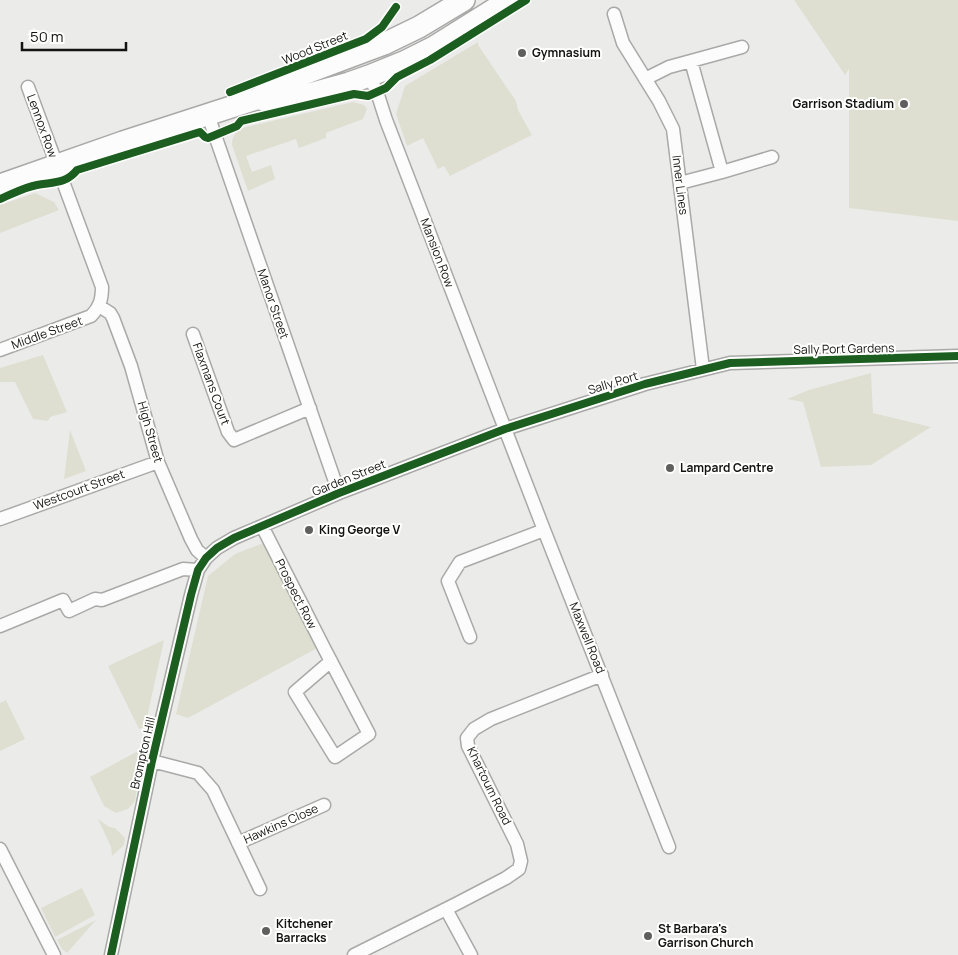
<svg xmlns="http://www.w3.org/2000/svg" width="958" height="955" font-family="Manrope,sans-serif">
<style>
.green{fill:#dedfd1}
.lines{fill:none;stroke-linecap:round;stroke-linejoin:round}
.street-casing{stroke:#a9a9a8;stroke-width:15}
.primary-casing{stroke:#a9a9a8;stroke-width:24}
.street{stroke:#fcfcfc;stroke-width:12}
.primary{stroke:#fcfcfc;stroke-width:21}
.cycleway-casing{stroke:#fffffe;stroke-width:11}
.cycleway{stroke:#1b5e20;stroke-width:8}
.poi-dot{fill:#5f5f5e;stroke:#fffffe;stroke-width:2}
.labels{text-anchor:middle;stroke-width:4;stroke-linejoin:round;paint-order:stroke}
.street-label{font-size:12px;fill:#131312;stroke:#fffffe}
.poi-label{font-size:12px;font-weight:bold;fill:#131312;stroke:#fffffe;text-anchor:start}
</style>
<rect width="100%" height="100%" fill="#ebecea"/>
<path class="green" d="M794 0H958V221L849 208V69L845 75Z
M478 42V45L516 101 518 110 532 135 450 176 444 166 438 169 423 138 407 146 396 114 405 86Z
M353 102 364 105 367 109 363 119 326 133V138L299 148 296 139 246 156 252 172 271 165 275 179 248 191 232 145C232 136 235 133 242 128Z
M35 193 54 202 59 210 0 233V205Z
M43 355 67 412 50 417 48 421 33 419 15 382H0V368Z
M871 373 873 413 931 427 871 465 821 467 803 402 787 399 809 390Z
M70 430 86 471 64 479Z
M266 542 321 646 188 718 176 714 208 576 235 554Z
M164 640 145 727 139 729 108 666Z
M6 700 25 739 0 751V703Z
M138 751 142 759 135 801 128 809 116 813 104 806 90 777Z
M98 819 109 827 115 828 125 838 124 845 112 856 111 847Z
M82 888 95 915 55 937 41 908Z
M96 920 67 953 62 949 57 940Z"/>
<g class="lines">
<defs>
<path id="street" d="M614 14 623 43 659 101 673 129 703 369
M691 61 742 47
M369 76 377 92 386 120 544 530 669 847
M645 79 669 67 691 61 722 172 680 183
M208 115 339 493
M722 172 772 157
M99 306 110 313 113 318 131 366 158 462 191 539 197 550 206 558
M193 334 228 432 234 440 310 408
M0 350 91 316C100 307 102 299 102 287L28 87
M0 519 158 462
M262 526 324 648 369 734 335 757 295 692 331 661
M0 626 63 600 69 611 95 599 102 600 183 569 198 570
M470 637 448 581 460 562 544 530
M152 761 198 773 213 790 260 889
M238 843 324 805
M0 849 54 955
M446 909 471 955
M111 955 152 761 191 595 198 570 206 558 217 548 234 538 339 493 505 429 645 384 730 363 958 356
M354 955 456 904 506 878 519 869 521 861 517 844 468 746 467 738 474 729 491 719 602 675"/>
<path id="primary" d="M259 98 273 104 349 83 369 76 406 61 434 47 509 0
M0 185 123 142 259 98 277 84 384 44 419 27 464 0"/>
</defs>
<use href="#street" class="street-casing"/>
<use href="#primary" class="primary-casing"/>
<use href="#street" class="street"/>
<use href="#primary" class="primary"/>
<defs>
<path id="cycleway" d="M230 92 366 39 382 27 396 7
M0 199C12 194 25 187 37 185 53 182 66 184 77 170L200 132 205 137 208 138 237 126 241 121 354 94 368 96 386 88 397 77 430 60 526 0
M111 955 152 761 191 595 198 570 206 558 217 548 234 538 339 493 505 429 645 384 730 363 958 356"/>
</defs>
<use href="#cycleway" class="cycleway-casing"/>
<use href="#cycleway" class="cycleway"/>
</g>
<g class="poi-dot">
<circle cx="522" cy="53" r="5"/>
<circle cx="904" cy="104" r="5"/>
<circle cx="670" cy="468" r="5"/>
<circle cx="309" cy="530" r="5"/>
<circle cx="266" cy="931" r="5"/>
<circle cx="648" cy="936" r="5"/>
</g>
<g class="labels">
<g class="street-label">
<text transform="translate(315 48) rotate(-22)" y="4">Wood Street</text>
<text transform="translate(42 126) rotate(70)" y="4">Lennox Row</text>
<text transform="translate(680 185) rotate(83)" y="4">Inner Lines</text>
<text transform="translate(437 253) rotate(69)" y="4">Mansion Row</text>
<text transform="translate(273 304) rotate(71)" y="4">Manor Street</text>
<text transform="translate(47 333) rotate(-20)" y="4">Middle Street</text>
<text transform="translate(844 349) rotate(-1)" y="4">Sally Port Gardens</text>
<text transform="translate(613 383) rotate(-17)" y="4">Sally Port</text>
<text transform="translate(211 384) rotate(70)" y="4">Flaxmans Court</text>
<text transform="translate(150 432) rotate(74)" y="4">High Street</text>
<text transform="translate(349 478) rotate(-22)" y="4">Garden Street</text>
<text transform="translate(79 490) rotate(-20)" y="4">Westcourt Street</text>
<text transform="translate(296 594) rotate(63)" y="4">Prospect Row</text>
<text transform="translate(587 638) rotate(68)" y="4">Maxwell Road</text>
<text transform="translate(143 753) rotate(-77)" y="4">Brompton Hill</text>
<text transform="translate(489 786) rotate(64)" y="4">Khartoum Road</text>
<text transform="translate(281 824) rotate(-24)" y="4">Hawkins Close</text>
</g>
<g class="poi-label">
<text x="532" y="57">Gymnasium</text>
<text x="894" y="108" text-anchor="end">Garrison Stadium</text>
<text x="680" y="472">Lampard Centre</text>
<text x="319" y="534">King George V</text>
<text x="276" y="928">Kitchener<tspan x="276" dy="14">Barracks</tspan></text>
<text x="658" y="933">St Barbara's<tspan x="658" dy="14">Garrison Church</tspan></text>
</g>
</g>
<path d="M22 42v8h104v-8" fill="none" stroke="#131312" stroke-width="2.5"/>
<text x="30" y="42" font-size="15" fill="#131312" stroke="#fffffe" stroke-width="4" paint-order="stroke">50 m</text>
</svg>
